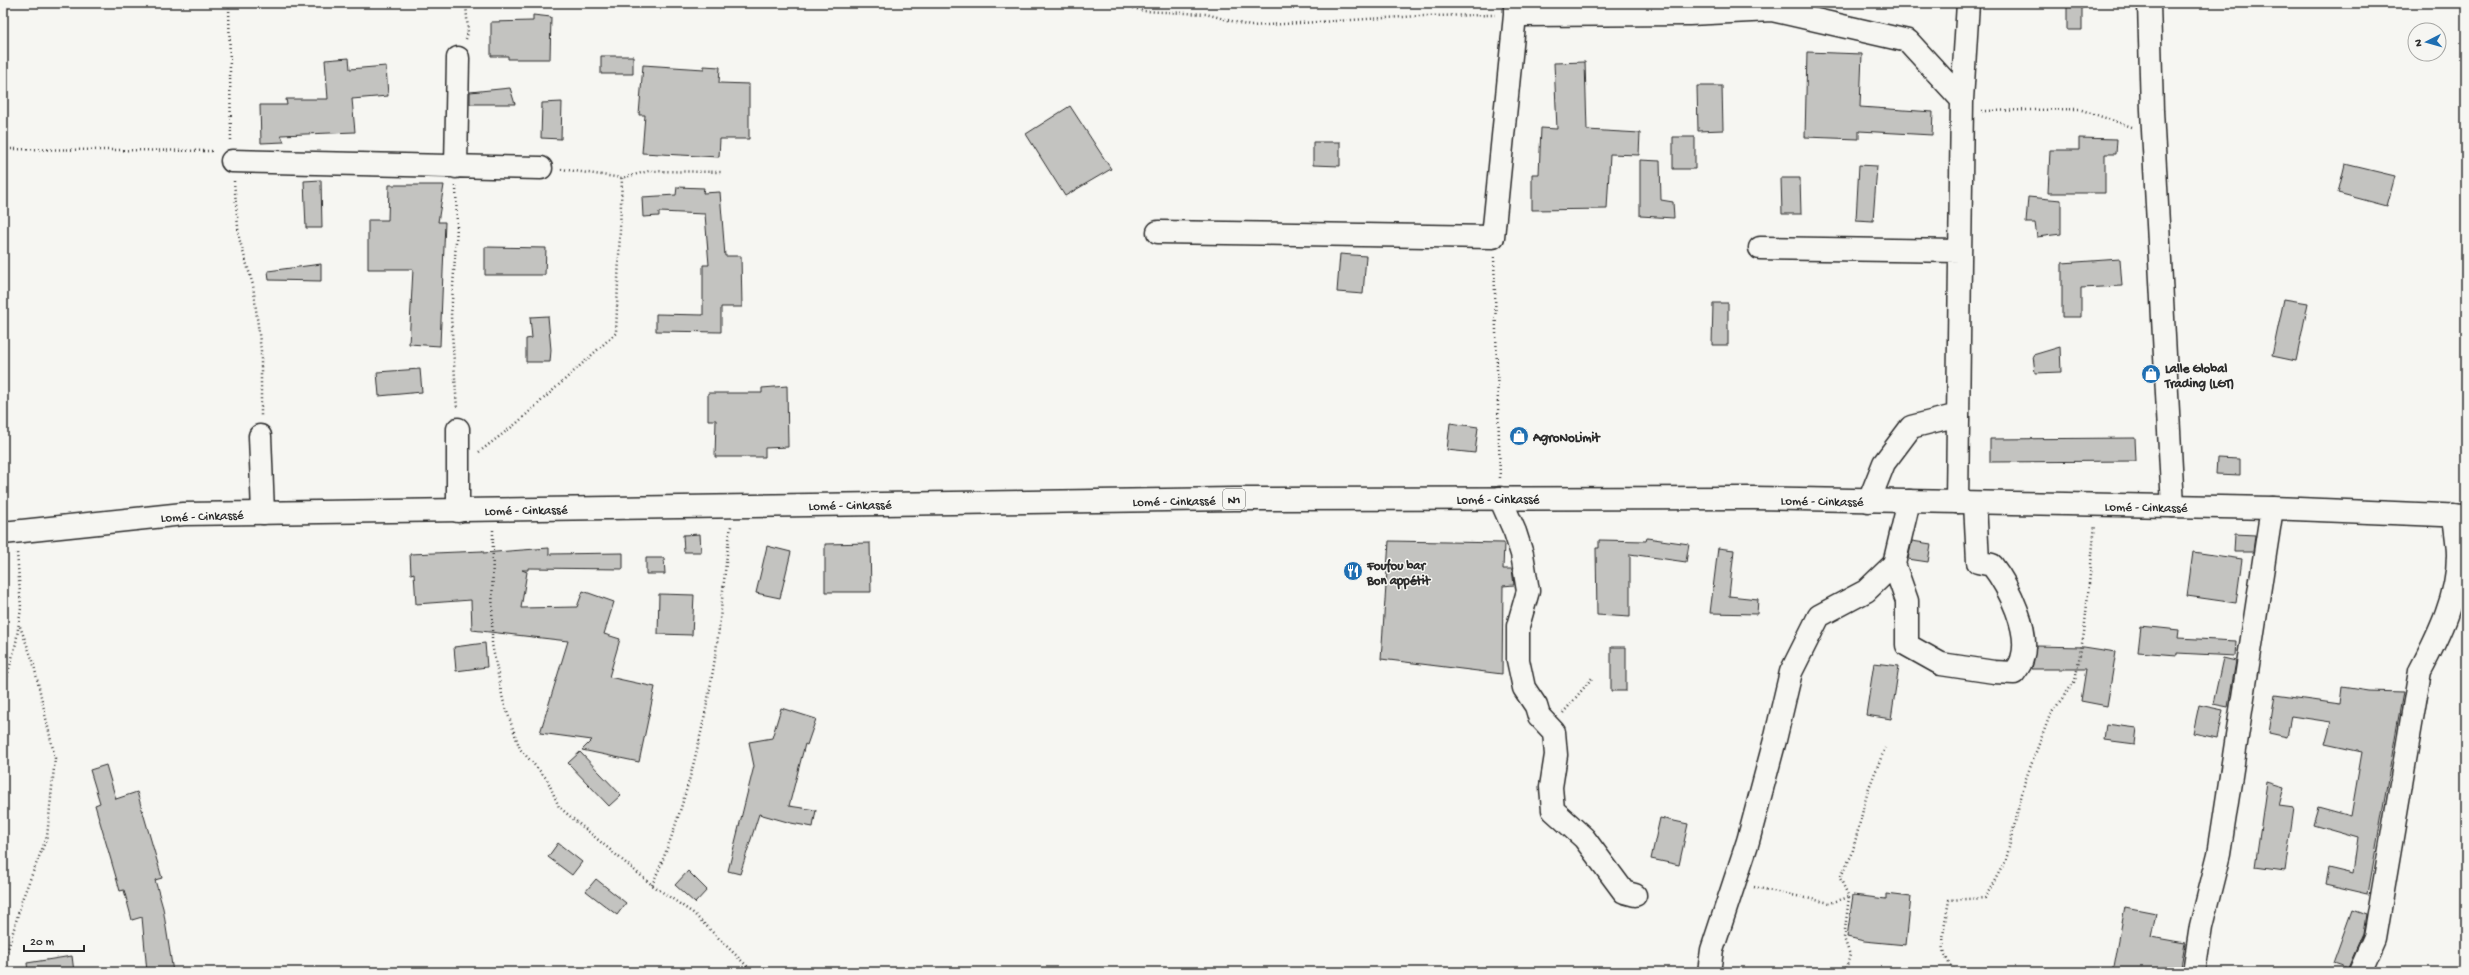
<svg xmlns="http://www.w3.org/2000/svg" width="2469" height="975" font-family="'Gochi Hand',sans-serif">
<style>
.building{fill:#c3c3c0;stroke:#2b2b2b}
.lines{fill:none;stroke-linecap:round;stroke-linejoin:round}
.minor-casing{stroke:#2b2b2b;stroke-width:25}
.highway-casing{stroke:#2b2b2b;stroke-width:25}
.path{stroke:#2b2b2b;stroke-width:2.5;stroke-dasharray:1 3;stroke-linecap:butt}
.minor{stroke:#f6f6f2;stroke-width:22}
.highway{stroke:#f6f6f2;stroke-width:22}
.labels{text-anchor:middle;stroke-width:3;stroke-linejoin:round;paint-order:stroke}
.shield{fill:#f6f6f2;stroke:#686867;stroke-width:1}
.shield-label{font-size:12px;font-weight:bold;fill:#2b2b2b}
.poi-label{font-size:13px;font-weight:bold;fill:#2b2b2b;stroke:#f6f6f2;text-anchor:start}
.street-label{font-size:13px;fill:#2b2b2b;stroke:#f6f6f2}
</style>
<rect width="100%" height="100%" fill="#f6f6f2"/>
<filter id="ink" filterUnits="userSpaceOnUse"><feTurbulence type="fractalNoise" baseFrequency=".025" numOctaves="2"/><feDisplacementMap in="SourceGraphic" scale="8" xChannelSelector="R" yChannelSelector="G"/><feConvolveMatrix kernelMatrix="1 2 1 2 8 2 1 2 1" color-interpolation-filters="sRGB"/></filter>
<g filter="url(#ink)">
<path class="building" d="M2067 3H2082V30H2067Z
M533 15 551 17 550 59H508V56H491V22L533 21Z
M1807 52 1862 54 1860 107 1933 112 1932 135 1859 131V139L1805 137Z
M601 56H633V74H601Z
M349 58 350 69 386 66 388 96 352 99 355 132 281 135 284 142 261 143 260 105H287L286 99H328L325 60Z
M1585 62 1587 130 1640 133 1639 155 1610 154 1607 209 1532 210V174H1539L1541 128 1557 129 1554 63Z
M643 65 704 69V66L720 67 719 83 749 84V139H720L719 157 642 153 645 115H639Z
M1697 86H1722L1723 130 1698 131Z
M510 88 515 104H470V92Z
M562 102 561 139 541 138 542 103Z
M1070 106 1111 169 1065 196 1026 134Z
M1673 137H1695V169H1673Z
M2079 138 2117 139 2116 154H2105V193H2048L2050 150H2079Z
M1313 142H1340V166L1313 165Z
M1640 160 1660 161 1661 200 1673 202 1674 218 1640 216Z
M2345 164 2395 176 2387 206 2338 193Z
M1859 165 1877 166 1873 221 1856 220Z
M1781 178H1800L1801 214H1782Z
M321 180 322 228H306L304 181Z
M389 185H444L438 222H445L440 346 409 344 413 269H368V220H388Z
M677 187 704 188 703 193 720 192 725 256H741L742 307H721V332L656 331V314L703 315V265H709L705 214 659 212V216L643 217 642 197 676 195Z
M2028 197 2061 200V234L2037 237 2035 223H2026Z
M485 247 546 248 545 275H485Z
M1340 254 1366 256 1363 294 1337 292Z
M2120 259 2122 286 2081 288V317H2062V263Z
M321 264V281L269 280 268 271Z
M2284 299 2308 303 2296 361 2272 356Z
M1713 303H1728V345H1712Z
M548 316 551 350 550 362H526V339L532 338 530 317Z
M2060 347 2061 372 2035 373 2033 355Z
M420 369 422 392 379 396 377 372Z
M787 386 788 447 765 448V457H715L716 420H708V393H762V388Z
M1450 423 1478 427 1475 453 1447 450Z
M2135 438 2136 461 1990 462V439Z
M2217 458 2240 459V475L2216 474Z
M700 534 701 552H684L683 535Z
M2235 534 2255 535 2253 552H2234Z
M1647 538 1689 544 1686 562 1630 554V617L1597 615 1596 548H1599V540L1646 541Z
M1389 541 1504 543 1503 569H1512L1514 585 1503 586 1502 674 1381 659Z
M1912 541 1931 544 1928 562 1908 559Z
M870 543 871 592H825V544Z
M767 546 791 552 780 598 756 593Z
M549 548V554L623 553V569L528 568V570H522L527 572 521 608 577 607 583 591 614 602 604 634 620 639 609 677 655 687 639 762 582 750 592 740 540 733 568 641 472 630 471 600 416 604 414 573 411 574 410 554 483 551V553Z
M1718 548 1734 550 1729 596 1758 599 1757 614 1710 613Z
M2193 552 2242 559 2236 603 2187 596Z
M646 558H664L665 574H646Z
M659 594 694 595 692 635 658 634Z
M2141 626 2179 630 2178 638 2236 641 2235 656 2177 653V655L2138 652Z
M485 643 487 667 456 671 454 647Z
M2036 646 2084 647 2116 652 2107 706 2081 701 2086 669H2032Z
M1611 647H1626V691H1611Z
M2223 658 2236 661 2228 707 2213 704Z
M1874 663 1899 666 1891 719 1866 715Z
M2342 687 2368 691 2403 692 2368 894 2325 884 2328 868 2353 874 2358 837 2313 824 2318 807 2351 816 2362 752 2325 744 2331 722 2291 716 2287 737 2269 733 2275 695 2340 704Z
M2199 705 2223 710 2217 738 2193 733Z
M781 708 816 719 807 745 805 744 789 806 816 810 813 827 791 823 759 814 740 874 728 871 754 766 749 742 772 738Z
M2106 724 2137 728 2135 744 2104 740Z
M580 752 621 795 609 806 568 763Z
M106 765 116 799 137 792 162 878 155 880 163 908 173 972H147L142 917 132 920 124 890 120 891 95 805 100 803 90 770Z
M2267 782 2284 787 2279 806 2294 808 2285 871 2255 867Z
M1660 818 1688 824 1679 865 1651 859Z
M558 843 582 862 572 875 548 857Z
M688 871 707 890 695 903 675 885Z
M596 879 626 903 617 915 586 891Z
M1886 894 1911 897 1906 945 1864 941 1847 937 1853 895 1886 899Z
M2125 907 2156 913 2151 937 2185 943 2180 972H2113Z
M2352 910 2366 915 2363 934 2348 968 2333 963Z
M72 956 74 972H28L27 963Z"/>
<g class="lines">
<defs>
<path id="minor" d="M1515 3V15L1689 14 1772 10 1908 41 1962 100
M2149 3 2152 111 2173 506
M232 161 541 168
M456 167 458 58
M1158 232 1493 237 1515 15
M1760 248 1960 251
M260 436 263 513
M1500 498 1515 532 1522 554 1528 591 1518 626V660L1524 688 1536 706 1539 716 1554 732 1556 755 1551 787 1553 810 1584 838 1624 892 1635 895
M1869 501 1884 463 1911 427 1958 415
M1957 502 1962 100 1968 3
M458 511V429
M1894 564 1907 601V645L1941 664 1994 672 2014 673C2017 669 2021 664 2022 659 2031 632 2009 587 1992 565L1978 562 1975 503
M1709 972 1712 950 1748 841 1775 740 1791 672 1819 616 1866 591 1894 564 1909 501
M2194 972 2201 926 2219 854 2272 508
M2360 972 2375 938 2420 671C2439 635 2458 596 2458 555 2458 542 2455 528 2454 515"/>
<path id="highway" d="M3 533 183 514 1234 499 1753 498 2272 508 2466 516"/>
</defs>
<use href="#minor" class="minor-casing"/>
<use href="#highway" class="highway-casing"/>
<path class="path" d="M229 3 231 141
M1118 3 1143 11 1206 14 1250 26 1419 16 1495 15
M466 39 468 33 466 3
M1982 111 2079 109 2132 127
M3 149 215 151
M561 169 622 178 649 171 722 172
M234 181 239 238 253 285 261 350V416
M456 186 457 227 451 316 457 409
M1494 257 1500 478
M479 452 517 423 616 333 622 178
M493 530 492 644 503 700 520 749 547 779 559 807 652 885 693 913 753 972
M3 692 16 643 21 608 17 552
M1563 713 1592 678
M652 885C680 824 701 743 712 676 721 627 723 576 731 526
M1754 887 1830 903 1849 897
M3 967 23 897 47 837 55 758 33 661 19 624
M1845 972 1850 955 1844 938 1849 897 1840 878 1852 854 1868 790 1885 748
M1957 972C1935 954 1945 925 1949 900L1985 898 2006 860 2025 781 2050 715 2075 681 2084 633 2095 525"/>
<use href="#minor" class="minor"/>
<use href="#highway" class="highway"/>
</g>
</g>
<defs>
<symbol id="shop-disc" viewBox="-11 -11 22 22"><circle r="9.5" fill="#1f6fb2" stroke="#f6f6f2"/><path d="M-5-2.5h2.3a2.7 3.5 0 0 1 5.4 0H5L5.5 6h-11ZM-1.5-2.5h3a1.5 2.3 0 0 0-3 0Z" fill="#fff"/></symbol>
<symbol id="restaurant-disc" viewBox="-11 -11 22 22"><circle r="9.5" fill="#1f6fb2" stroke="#f6f6f2"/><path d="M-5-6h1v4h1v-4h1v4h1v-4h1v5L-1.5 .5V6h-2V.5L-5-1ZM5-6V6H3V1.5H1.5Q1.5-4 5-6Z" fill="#fff"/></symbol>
</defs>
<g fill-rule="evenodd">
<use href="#shop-disc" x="2140" y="363" width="22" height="22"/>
<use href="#shop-disc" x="1508" y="425" width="22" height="22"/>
<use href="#restaurant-disc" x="1342" y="560" width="22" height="22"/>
</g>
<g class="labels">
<rect class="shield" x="1223" y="489" width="22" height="20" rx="3"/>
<g class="shield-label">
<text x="1234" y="503">N1</text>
</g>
<g class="poi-label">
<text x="2165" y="372">Lalle Global<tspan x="2165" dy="15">Trading (LGT)</tspan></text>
<text x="1533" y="441">AgroNoLimit</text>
<text x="1367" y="569">Foufou bar<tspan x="1367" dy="15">Bon appétit</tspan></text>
</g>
<g class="street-label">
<text x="1498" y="503">Lomé - Cinkassé</text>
<text transform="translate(1174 500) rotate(-1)" y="5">Lomé - Cinkassé</text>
<text transform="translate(1822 500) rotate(1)" y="5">Lomé - Cinkassé</text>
<text transform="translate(850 504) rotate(-1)" y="5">Lomé - Cinkassé</text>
<text transform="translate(2146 506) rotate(1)" y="5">Lomé - Cinkassé</text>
<text transform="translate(526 509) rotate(-1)" y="5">Lomé - Cinkassé</text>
<text transform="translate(202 515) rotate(-2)" y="5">Lomé - Cinkassé</text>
</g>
</g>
<rect width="2469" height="975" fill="none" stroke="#f6f6f2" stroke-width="16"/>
<rect x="8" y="8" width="2453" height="959" fill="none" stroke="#2b2b2b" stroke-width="1.5" filter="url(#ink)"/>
<g transform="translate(2427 42) rotate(264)"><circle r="19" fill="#f6f6f2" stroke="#a5a5a2"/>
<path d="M0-3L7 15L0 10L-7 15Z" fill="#1f6fb2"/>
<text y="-6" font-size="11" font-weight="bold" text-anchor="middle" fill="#2b2b2b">N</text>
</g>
<path d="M24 945v6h60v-6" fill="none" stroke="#2b2b2b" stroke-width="2"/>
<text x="30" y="945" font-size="12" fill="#2b2b2b" stroke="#f6f6f2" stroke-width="3" paint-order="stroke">20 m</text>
</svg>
